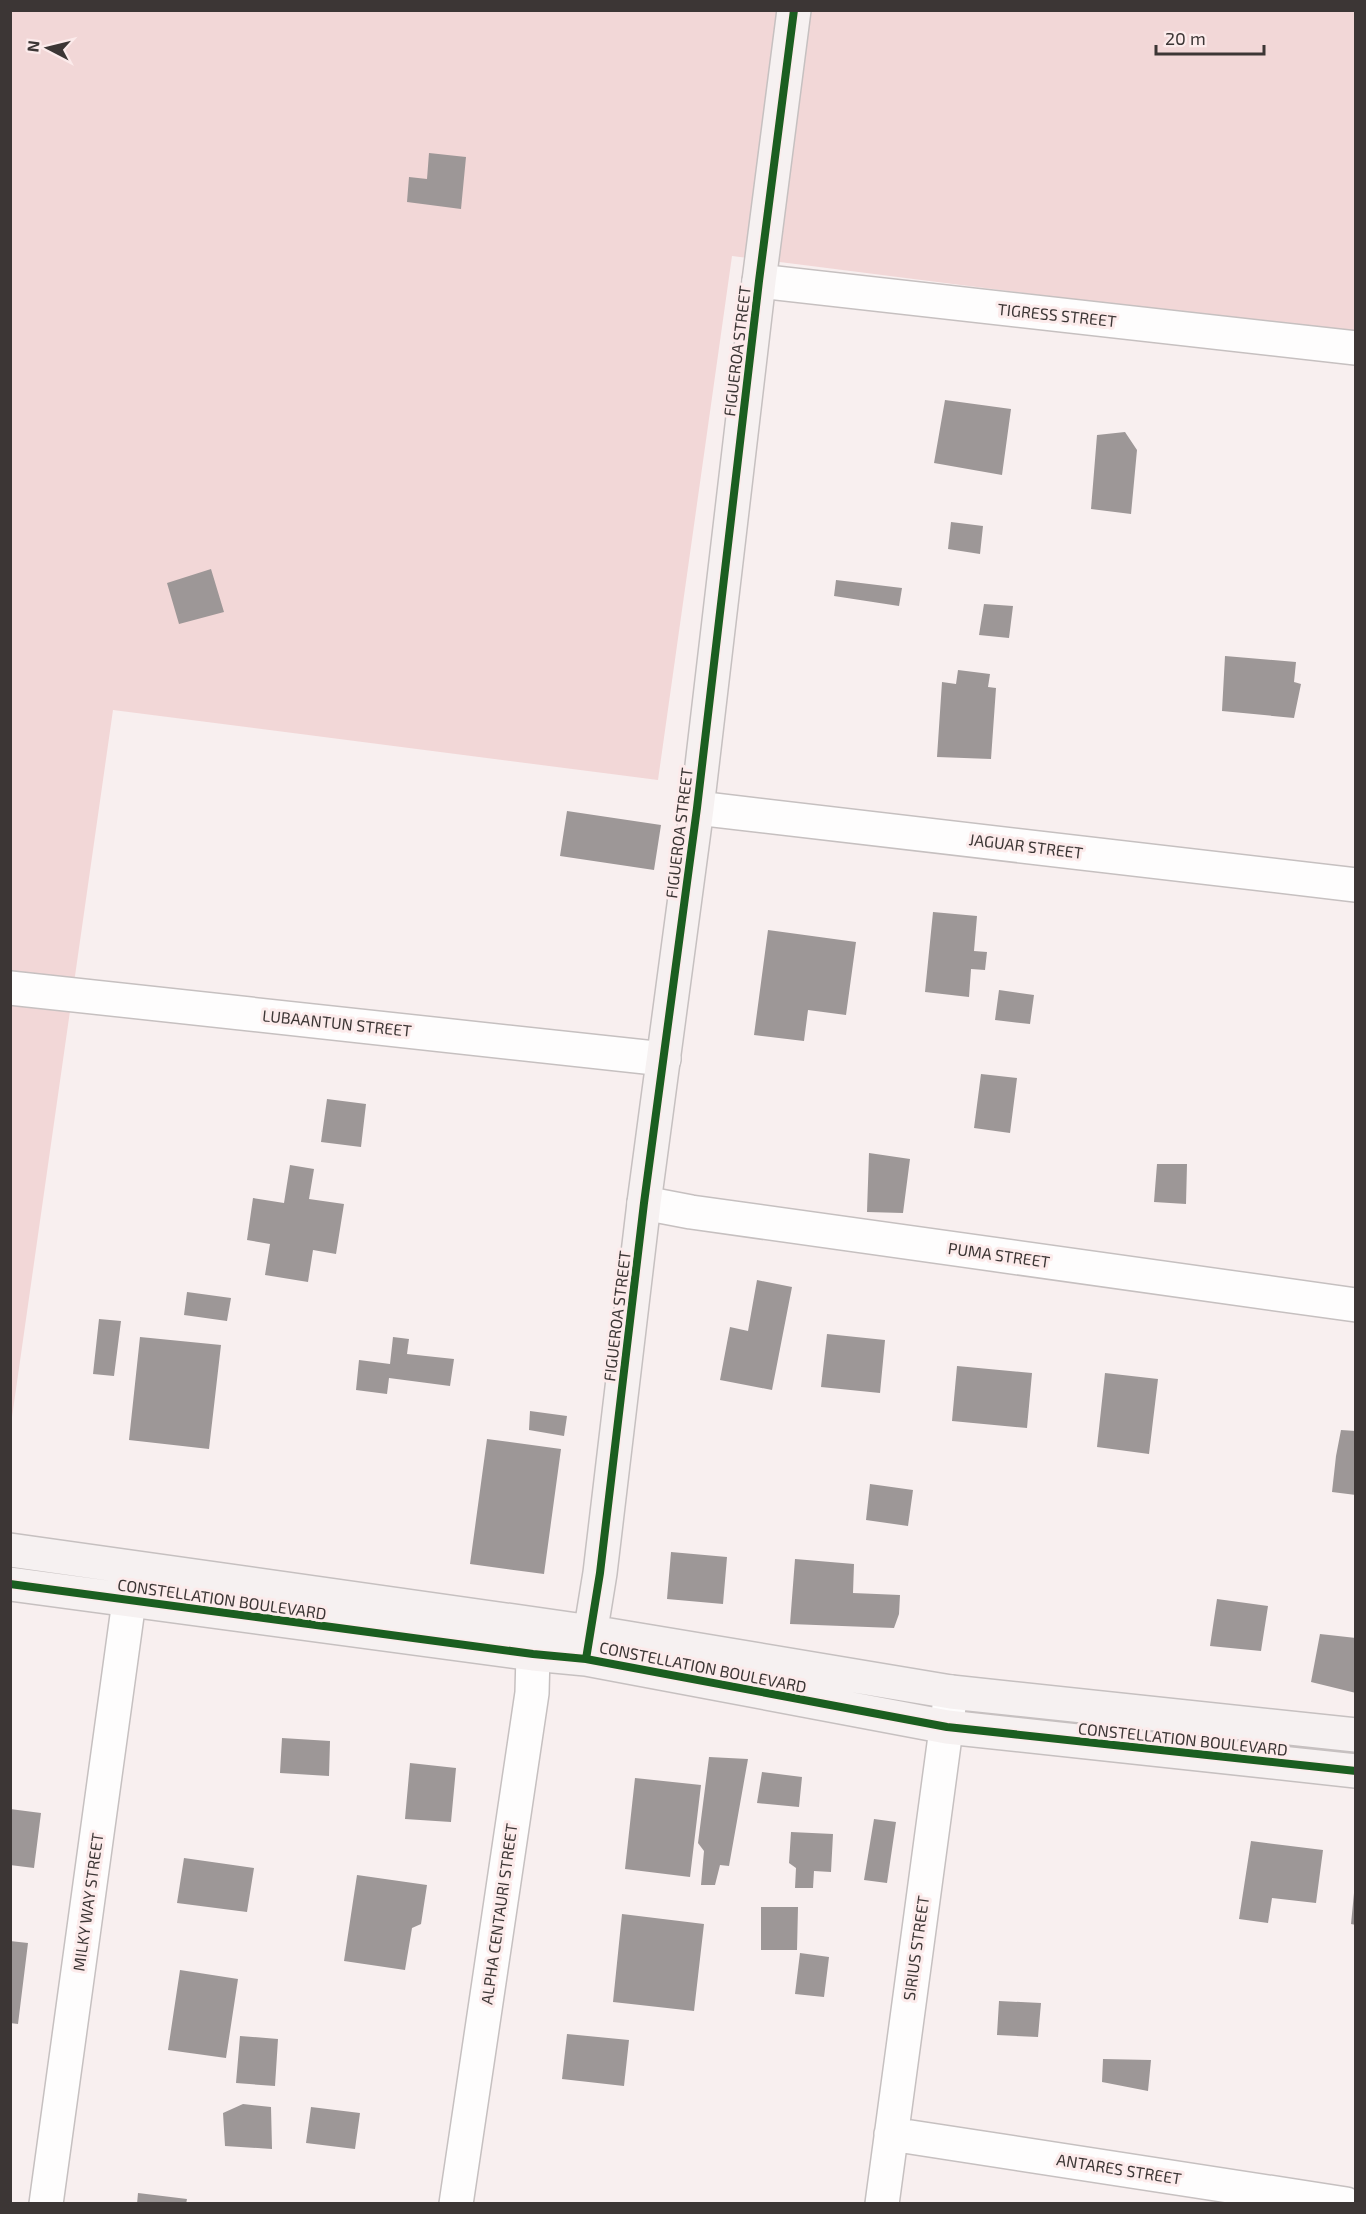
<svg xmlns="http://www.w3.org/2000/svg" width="1366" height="2214" font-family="'Exo 2',sans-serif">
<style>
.green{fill:#f2d7d7}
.building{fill:#9d9797}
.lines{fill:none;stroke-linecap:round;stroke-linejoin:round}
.street-casing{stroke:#c6c0c0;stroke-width:36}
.secondary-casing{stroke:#c6c0c0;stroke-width:36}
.street{stroke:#fefdfd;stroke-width:33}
.secondary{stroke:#f6f1f1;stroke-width:33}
.cycleway-casing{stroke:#fcebeb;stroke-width:11}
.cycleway{stroke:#1b5e20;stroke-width:8}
.labels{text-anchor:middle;stroke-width:6;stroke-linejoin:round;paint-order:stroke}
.street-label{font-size:16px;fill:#3c3635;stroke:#fcebeb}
</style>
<rect width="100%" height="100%" fill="#f8efef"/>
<path class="green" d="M11 11H1355V335L732 256 658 780 113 710 11 1424Z"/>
<path class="building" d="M429 153 466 157 461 209 407 202 409 177 427 179Z
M945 400 1011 409 1002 475 934 463Z
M1125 432 1137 450 1131 514 1091 509 1097 435Z
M951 522 983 526 980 554 948 549Z
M211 569 224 612 179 624 167 583Z
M836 580 902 588 899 606 834 596Z
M984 604 1013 606 1009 638 979 635Z
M1225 656 1296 662 1294 682 1301 684 1294 718 1222 711Z
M958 670 990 674 988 687 996 688 991 759 937 757 942 682 956 684Z
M567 811 661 825 654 870 560 856Z
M933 912 977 916 974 951 987 952 985 970 971 969 969 997 925 992Z
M768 930 856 942 846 1015 808 1010 804 1041 754 1035Z
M999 990 1034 995 1030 1024 995 1020Z
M981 1074 1017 1078 1010 1133 974 1128Z
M327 1099 366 1104 361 1147 321 1142Z
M869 1153 910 1159 903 1213 867 1212Z
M1157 1164H1187L1186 1204 1154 1202Z
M290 1165 314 1169 309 1199 344 1204 336 1254 313 1250 308 1282 265 1275 270 1244 247 1240 253 1198 284 1203Z
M757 1280 792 1287 772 1390 720 1380 730 1327 748 1331Z
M187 1292 231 1298 227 1321 184 1315Z
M99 1319 121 1321 114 1376 93 1374Z
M827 1334 885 1340 880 1393 821 1387Z
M140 1337 221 1345 209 1449 129 1440Z
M393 1337 409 1339 407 1354 454 1359 450 1386 389 1378 387 1394 356 1390 359 1360 390 1364Z
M957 1366 1032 1373 1027 1428 952 1421Z
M1105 1373 1158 1379 1149 1454 1097 1447Z
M530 1411 567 1416 564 1436 529 1430Z
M1341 1430 1356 1431V1495L1332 1492 1336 1456Z
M487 1439 561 1449 544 1574 470 1564Z
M870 1484 913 1490 908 1526 866 1520Z
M671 1552 727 1557 723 1604 667 1599Z
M795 1559 854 1564 853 1593 900 1595 899 1614 894 1628 790 1624Z
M1217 1599 1268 1606 1261 1651 1210 1646Z
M1320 1634 1356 1638V1693L1311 1682Z
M282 1738 330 1741 329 1776 280 1773Z
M709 1757 748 1759 729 1866 720 1865 715 1885H701L704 1851 698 1843Z
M410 1763 456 1768 451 1822 405 1819Z
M762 1772 802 1777 799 1807 757 1803Z
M635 1778 701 1785 690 1877 625 1869Z
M10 1809 41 1813 34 1868 10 1865Z
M874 1819 896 1822 887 1883 864 1880Z
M791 1832 833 1834 831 1872 814 1871 813 1888H795L796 1868 789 1863Z
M1251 1841 1323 1850 1316 1903 1272 1898 1268 1923 1239 1919Z
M184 1858 254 1868 247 1912 177 1903Z
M357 1875 427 1885 421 1924 412 1928 405 1970 344 1961Z
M1354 1893H1356V1925L1351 1924Z
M761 1907H798L797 1950H761Z
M622 1914 704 1924 694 2011 613 2002Z
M10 1941 28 1943 18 2024 10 2023Z
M800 1953 829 1957 824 1997 795 1994Z
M180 1970 238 1979 226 2058 168 2050Z
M999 2001 1041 2003 1038 2037 997 2035Z
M567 2034 629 2040 624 2086 562 2079Z
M240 2036 278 2039 275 2086 236 2083Z
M1103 2059 1151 2060 1148 2091 1102 2082Z
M243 2104 271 2107 272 2149 225 2146 223 2113Z
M311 2107 360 2113 355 2149 306 2143Z
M138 2193 187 2199 186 2204H137Z"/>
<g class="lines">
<defs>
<path id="street" d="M759 281 1356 348
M697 808 1356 885
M10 988 664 1059
M644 1203 691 1212 1356 1305
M891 2134 1346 2204
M46 2204 129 1601
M456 2204 532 1693 533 1654 538 1626
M882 2204 951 1692"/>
<path id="secondary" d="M10 1550 591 1632 951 1692 1356 1735
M10 1584 533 1654 586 1659 947 1727 1356 1771
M586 1659 600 1573 644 1203 697 808 759 281 794 10"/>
</defs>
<use href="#street" class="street-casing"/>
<use href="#secondary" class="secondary-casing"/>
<use href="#street" class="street"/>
<use href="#secondary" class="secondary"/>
<defs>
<path id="cycleway" d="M10 1584 533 1654 586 1659 947 1727 1356 1771
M586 1659 600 1573 644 1203 697 808 759 281 794 10"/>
</defs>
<use href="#cycleway" class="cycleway-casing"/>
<use href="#cycleway" class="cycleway"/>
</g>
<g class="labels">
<g class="street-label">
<text transform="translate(1057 315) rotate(6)" y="6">TIGRESS STREET</text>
<text transform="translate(737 351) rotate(-83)" y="6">FIGUEROA STREET</text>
<text transform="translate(679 833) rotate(-83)" y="6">FIGUEROA STREET</text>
<text transform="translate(1026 846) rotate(7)" y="6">JAGUAR STREET</text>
<text transform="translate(337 1023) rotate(6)" y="6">LUBAANTUN STREET</text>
<text transform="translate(999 1255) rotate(8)" y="6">PUMA STREET</text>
<text transform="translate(617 1316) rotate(-83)" y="6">FIGUEROA STREET</text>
<text transform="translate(222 1599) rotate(8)" y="6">CONSTELLATION BOULEVARD</text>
<text transform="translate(703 1667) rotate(11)" y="6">CONSTELLATION BOULEVARD</text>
<text transform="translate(1183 1739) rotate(6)" y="6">CONSTELLATION BOULEVARD</text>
<text transform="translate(88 1902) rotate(-82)" y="6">MILKY WAY STREET</text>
<text transform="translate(499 1914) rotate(-82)" y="6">ALPHA CENTAURI STREET</text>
<text transform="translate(916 1948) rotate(-82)" y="6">SIRIUS STREET</text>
<text transform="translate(1119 2169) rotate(9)" y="6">ANTARES STREET</text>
</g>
</g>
<rect width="1366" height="2214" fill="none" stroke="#3c3635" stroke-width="24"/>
<g transform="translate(48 48) rotate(277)" stroke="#fcebeb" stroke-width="4.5" paint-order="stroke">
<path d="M0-4.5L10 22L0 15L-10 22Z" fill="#3c3635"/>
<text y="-9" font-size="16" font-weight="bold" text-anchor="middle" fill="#3c3635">N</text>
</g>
<path d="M1156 45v9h108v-9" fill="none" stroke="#3c3635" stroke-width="3"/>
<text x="1165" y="45" font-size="18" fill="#3c3635" stroke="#fcebeb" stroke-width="4.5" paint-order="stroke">20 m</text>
</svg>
